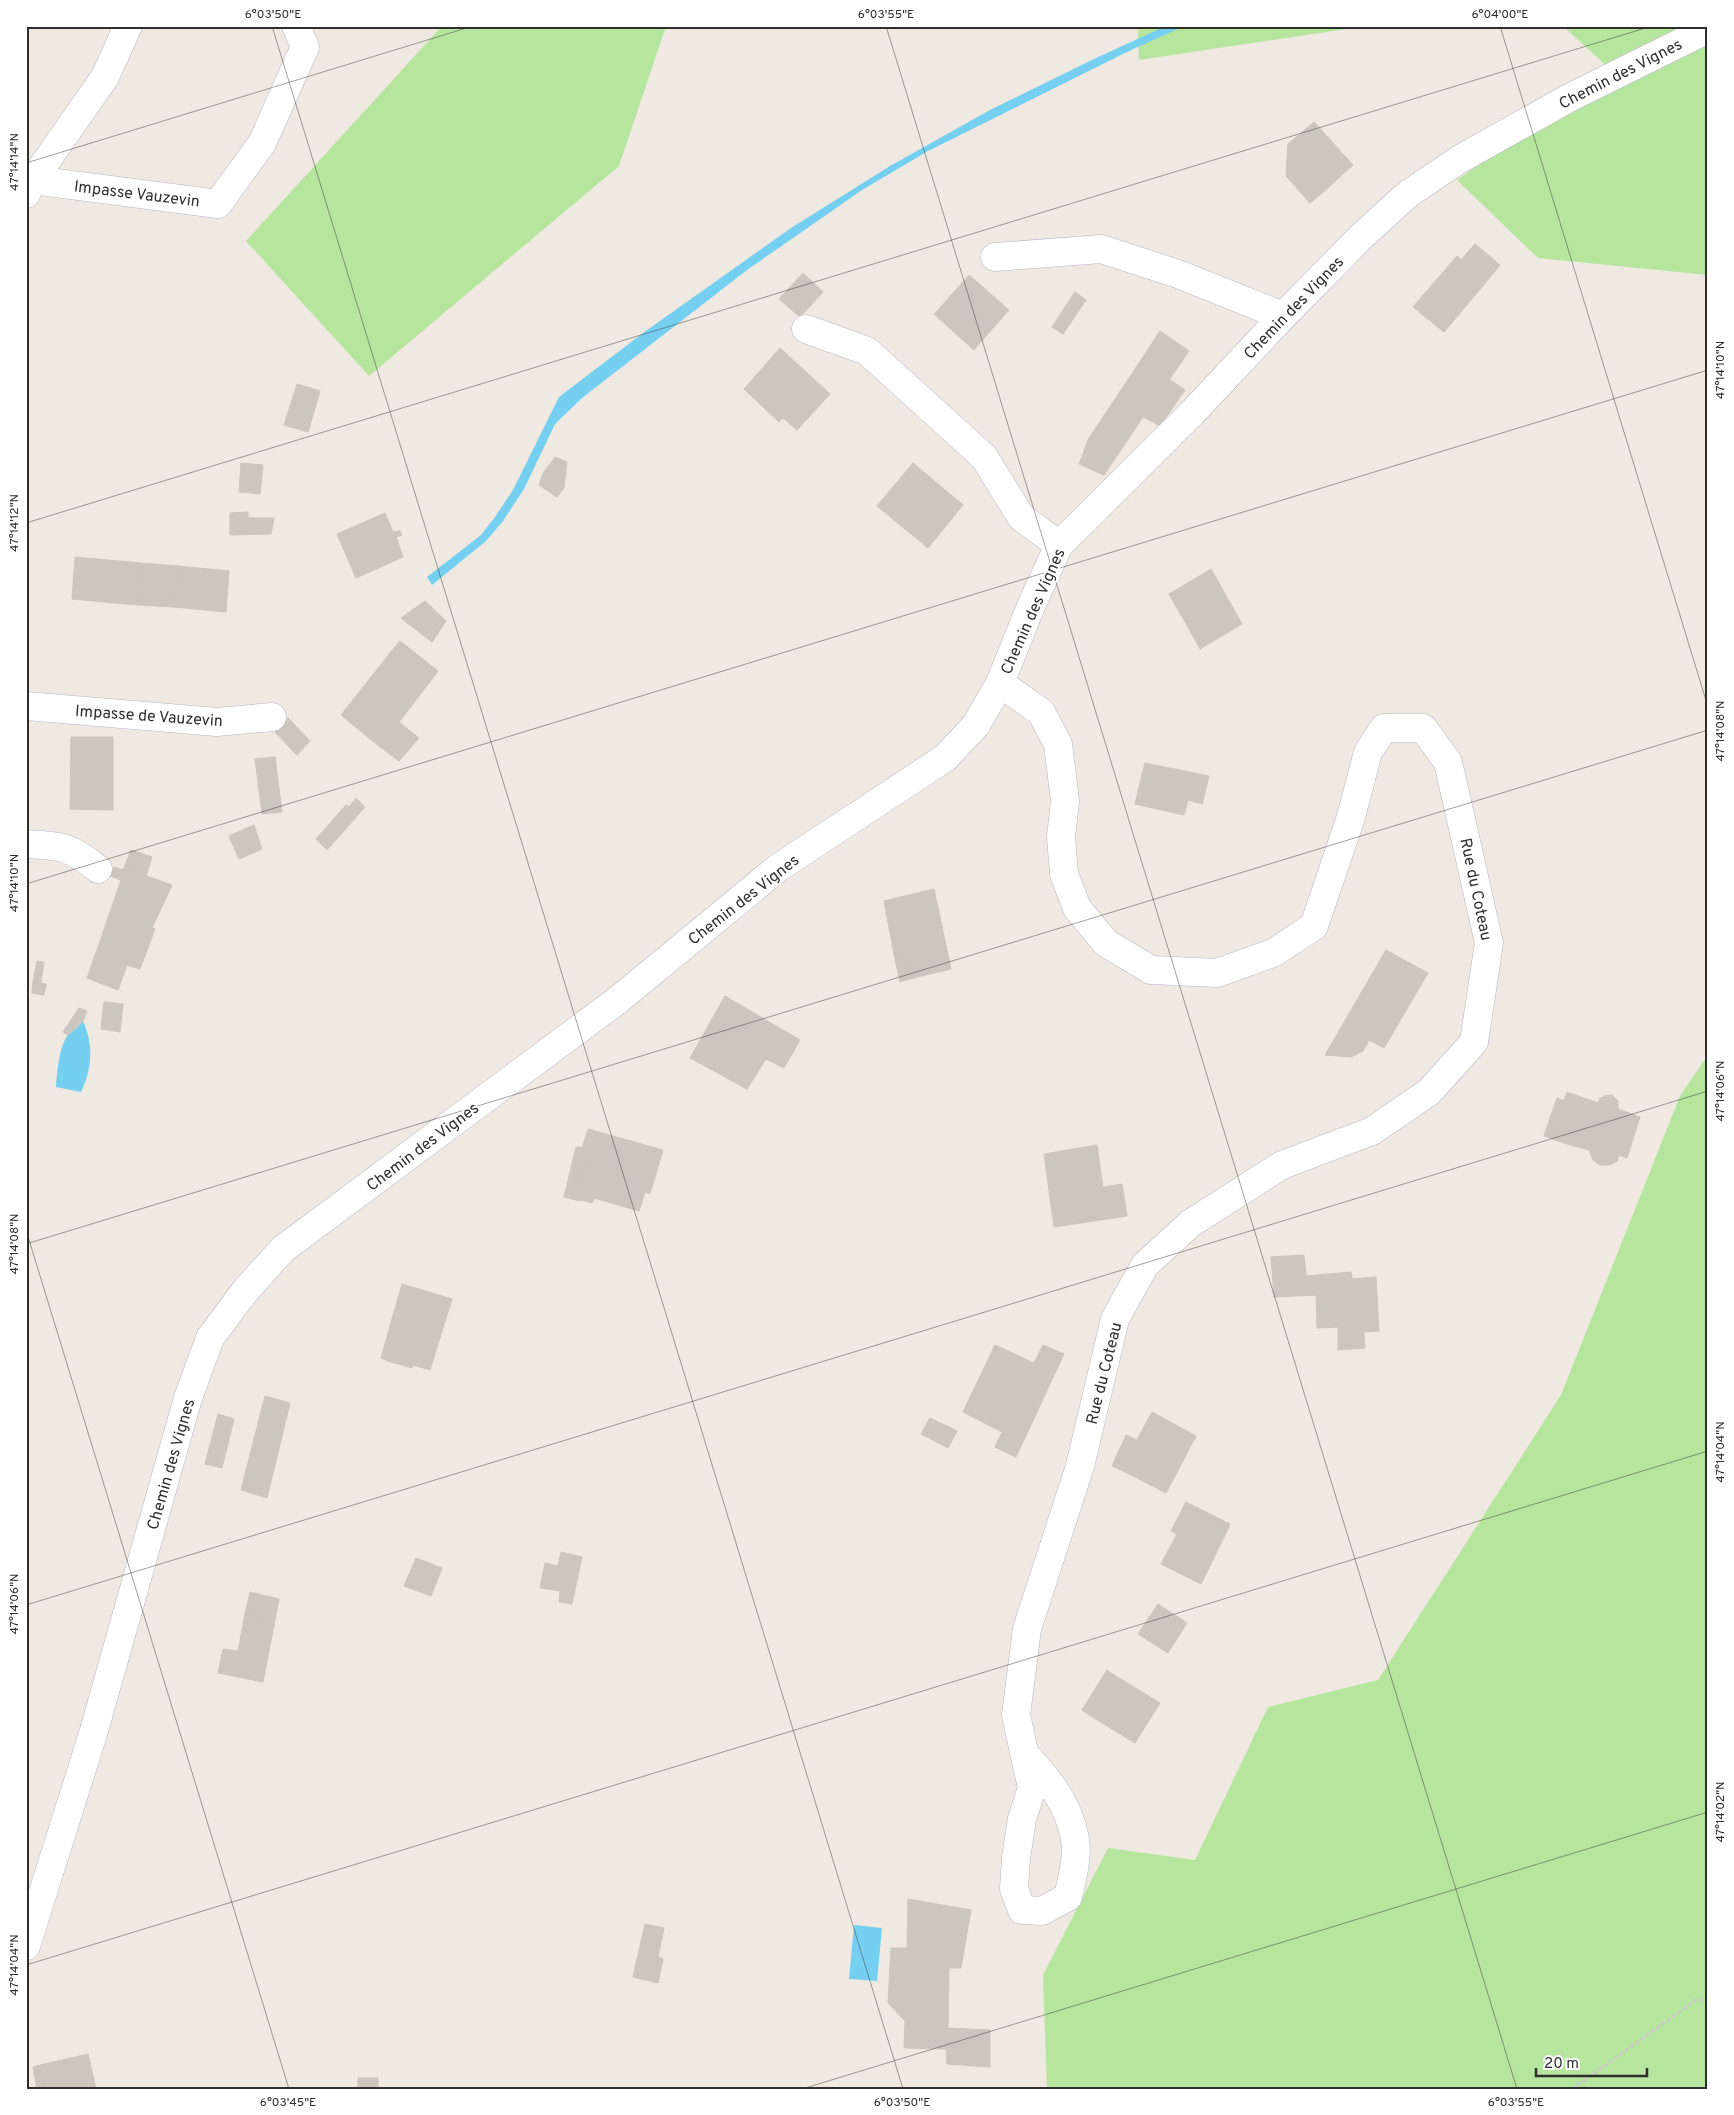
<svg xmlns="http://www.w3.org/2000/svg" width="1734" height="2115" font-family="Overpass,sans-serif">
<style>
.green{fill:#b6e59e}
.water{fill:#75cff0}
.building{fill:#cbc7bf;stroke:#cbc5ba}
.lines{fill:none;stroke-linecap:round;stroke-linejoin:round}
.minor-casing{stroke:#b4b7c1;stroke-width:29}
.path{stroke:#c9c9c9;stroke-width:3;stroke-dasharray:4 2.5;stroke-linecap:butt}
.minor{stroke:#fff;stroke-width:28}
.ticks{fill:none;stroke:#2e2e2e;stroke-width:1;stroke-opacity:0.45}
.labels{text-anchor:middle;stroke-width:5;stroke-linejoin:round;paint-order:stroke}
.street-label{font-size:16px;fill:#2e2e2e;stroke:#fff}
.neatline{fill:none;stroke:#2e2e2e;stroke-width:2}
.ticks-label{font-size:12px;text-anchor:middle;fill:#2e2e2e}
</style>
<rect width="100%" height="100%" fill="#efe9e1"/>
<path class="green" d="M442 26H666L619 166 369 376 246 241Z
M1138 26H1366L1139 60Z
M1563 26H1708V275L1538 258 1457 180 1611 70Z
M1708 1055V2089H1047L1043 1975 1108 1848 1195 1860 1268 1707 1378 1680 1561 1395 1680 1096Z"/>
<path class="water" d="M1166 26H1184L1129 51 928 151 862 190 747 270 582 398 555 424 524 489 503 521 486 541 432 585 427 577 481 535 495 517 513 490 559 397 643 333 791 228 890 166 990 110 1096 58Z
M83 1021C94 1046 92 1068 81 1092L56 1087C57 1073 59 1046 68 1035 73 1030 79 1027 83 1021Z
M854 1925 882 1928 877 1981 849 1979Z"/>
<path class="building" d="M1314 122 1353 165 1321 194 1305 176H1286L1288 144Z
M1286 176H1305L1321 194 1310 203Z
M1475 244 1500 265 1487 281 1461 260Z
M1457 256 1487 281 1444 332 1413 307Z
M803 273 823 292 800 317 779 299Z
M969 275 1009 310 978 345 938 310Z
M1075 292 1086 300 1063 334 1052 327Z
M938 310 978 345 974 350 934 314Z
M1160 331 1189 351 1169 380 1141 360Z
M780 348 830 394 797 430 783 418 779 422 744 389Z
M1141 360 1185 390 1160 426 1143 417 1104 475 1079 464 1089 438Z
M297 384 320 391 308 432 284 425Z
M555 457 567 462 564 488 543 473Z
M241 463 263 465 260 494 239 492Z
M913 463 963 505 928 548 877 506Z
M543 473 564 488 557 497 539 485Z
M248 512V518H274L271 534 230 535V513Z
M385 513 393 532 400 531 402 535 396 537 403 557 356 578 337 534Z
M75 557 141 563 137 605 72 599Z
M141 563 178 566 174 607 137 605Z
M178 566 229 571 226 612 174 607Z
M1211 569 1242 624 1210 643 1203 631 1193 636 1169 594Z
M425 601 446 621 432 642 401 618Z
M1203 631 1210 643 1200 649 1193 636Z
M400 641 438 671 432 679 394 648Z
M394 648 432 679 380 747 341 715Z
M288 718 310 741 297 755 275 732Z
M399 722 419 738 399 761 380 747Z
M71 737H113V810L70 809Z
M275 757 282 812 262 814 255 759Z
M1145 763 1209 776 1202 804 1188 800 1184 815 1135 804Z
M356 798 365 807 327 850 316 839 346 805 349 807Z
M254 825 262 849 239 859 229 836Z
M131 850 152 857 146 876 124 868Z
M114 867 123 870 124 868 172 885 152 928 155 929 140 969 127 965 98 947 121 880 110 876Z
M934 889 951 969 909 979 904 957 895 959 884 901Z
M98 947 127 965 118 990 87 978Z
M1386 950 1428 973 1384 1048 1369 1040 1363 1051 1351 1057 1325 1055Z
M904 957 909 979 900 982 895 959Z
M37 961 44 962 41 983 33 982Z
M33 982 46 984 44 995 32 993Z
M725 996 800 1040 784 1068 766 1059 747 1089 690 1058Z
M104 1002 123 1004 120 1032 101 1029Z
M79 1008 87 1011 83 1021 68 1035 63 1032Z
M1567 1092 1598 1103 1600 1098 1605 1096 1612 1095 1618 1101V1109L1640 1117 1627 1158 1619 1155 1617 1161 1614 1163 1609 1165H1600L1593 1160 1589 1150 1567 1144 1569 1138 1554 1133Z
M1557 1098 1565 1101 1554 1133 1569 1138 1567 1144 1544 1136Z
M588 1129 663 1150 650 1194 645 1192 639 1211 577 1193 587 1154 581 1152Z
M1097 1145 1100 1167 1095 1169 1098 1188 1122 1184 1127 1216 1054 1227 1044 1154Z
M576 1147 583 1148 581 1152 587 1154 577 1193 582 1194 580 1201 564 1197Z
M1100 1167 1103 1187 1098 1188 1095 1169Z
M582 1194 594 1198 592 1203 581 1200Z
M1304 1255 1306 1276 1351 1272 1352 1279 1376 1277 1379 1331 1364 1332 1365 1348 1338 1350V1327L1317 1328 1316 1295 1274 1297 1271 1257Z
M402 1284 452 1299 430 1370 413 1365 412 1368 388 1361 393 1343 386 1340Z
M386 1340 393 1343 388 1361 381 1358Z
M995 1345 1034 1363 1043 1345 1064 1354 1016 1457 995 1447 1002 1432 963 1412Z
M265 1396 290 1403 267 1498 241 1490Z
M1152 1412 1196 1436 1166 1493 1127 1473 1143 1443 1137 1440Z
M218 1414 234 1419 222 1468 205 1464Z
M930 1418 957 1431 948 1448 921 1434Z
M1126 1435 1143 1443 1127 1473 1112 1466Z
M1186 1502 1230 1524 1228 1529 1184 1506Z
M1184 1506 1228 1529 1201 1584 1161 1564 1177 1534 1171 1531Z
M561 1552 582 1557 572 1604 559 1602 560 1591 540 1588 545 1563 558 1566Z
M416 1558 442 1568 431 1596 404 1586Z
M250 1592 279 1599 275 1620 245 1614Z
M1158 1604 1187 1623 1168 1653 1138 1634Z
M245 1614 275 1620 263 1682 218 1673 223 1649 238 1651Z
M1107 1670 1114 1675 1089 1715 1082 1710Z
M1114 1675 1160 1703 1135 1743 1089 1715Z
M908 1899 971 1910 961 1968H949L948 2028 990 2030V2067L947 2064 946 2049 904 2048 905 2021 888 2003 891 1948H907Z
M645 1924 664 1928 658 1957 663 1959 658 1983 633 1977Z
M88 2054 96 2089H45L40 2065Z
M40 2065 45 2089H37L33 2067Z
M358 2078H378V2089H358Z"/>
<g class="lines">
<defs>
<path id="minor" d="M33 180 218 204 262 143 305 47 296 26
M26 194 33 180 105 77 128 26
M995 257 1101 249 1178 274 1283 316
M806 329 867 351 984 457 1021 517 1059 545
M1000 683 1041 712 1058 744 1065 801 1061 837 1064 874 1077 908 1106 943 1151 970 1217 973 1273 953 1314 926 1351 817 1368 752 1384 728H1423L1448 762 1489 943 1474 1042 1429 1092 1372 1131 1282 1165 1191 1223 1145 1265 1115 1319 1080 1466 1027 1629 1016 1715 1032 1788 1022 1819 1016 1858 1014 1889 1022 1910 1042 1911 1068 1897C1072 1879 1078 1857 1075 1839 1069 1803 1047 1778 1024 1753
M26 706 217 722 272 717
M26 844C62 846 70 846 98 869
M26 1946 93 1734 188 1398 210 1338 245 1291 283 1249 618 1000 778 868 945 758 976 725 1000 683 1031 606 1059 545 1193 412 1283 316 1362 236 1408 194 1460 159 1569 98 1708 29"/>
</defs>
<use href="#minor" class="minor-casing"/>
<path class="path" d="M1572 2089 1696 2000H1708"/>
<use href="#minor" class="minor"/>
</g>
<path class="ticks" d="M272 26 903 2089M886 26 1517 2089M1500 26 1708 707M26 163 473 26M26 523 1652 26M26 884 1708 370M26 1230 289 2089M26 1244 1708 730M26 1605 1708 1091M26 1965 1708 1451M802 2089 1708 1812"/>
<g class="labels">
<g class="street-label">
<text transform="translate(1620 73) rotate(-27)" y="6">Chemin des Vignes</text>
<text transform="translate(137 193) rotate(7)" y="6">Impasse Vauzevin</text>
<text transform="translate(1293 307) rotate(-46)" y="6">Chemin des Vignes</text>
<text transform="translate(1032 611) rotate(-66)" y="6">Chemin des Vignes</text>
<text transform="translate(149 715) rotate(4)" y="6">Impasse de Vauzevin</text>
<text transform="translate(1477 889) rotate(78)" y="6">Rue du Coteau</text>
<text transform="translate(743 899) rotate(-38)" y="6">Chemin des Vignes</text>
<text transform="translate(422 1146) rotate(-37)" y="6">Chemin des Vignes</text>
<text transform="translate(1103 1373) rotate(-76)" y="6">Rue du Coteau</text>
<text transform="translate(170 1464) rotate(-74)" y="6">Chemin des Vignes</text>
</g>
</g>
<rect width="1734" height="2115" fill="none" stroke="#ffffff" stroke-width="55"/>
<path d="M1536 2068v8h111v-8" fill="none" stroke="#2e2e2e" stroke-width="2.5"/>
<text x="1544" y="2068" font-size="15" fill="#2e2e2e" stroke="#ffffff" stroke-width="4" paint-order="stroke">20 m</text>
<rect x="28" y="28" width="1678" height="2060" class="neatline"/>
<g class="ticks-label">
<text x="273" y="18">6°03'50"E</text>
<text x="886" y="18">6°03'55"E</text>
<text x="1500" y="18">6°04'00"E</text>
<text transform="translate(14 162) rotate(-90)" y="4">47°14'14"N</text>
<text transform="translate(1720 370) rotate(-90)" y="4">47°14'10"N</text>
<text transform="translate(14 523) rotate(-90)" y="4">47°14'12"N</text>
<text transform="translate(1720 731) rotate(-90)" y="4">47°14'08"N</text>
<text transform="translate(14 883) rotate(-90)" y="4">47°14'10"N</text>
<text transform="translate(1720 1091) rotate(-90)" y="4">47°14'06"N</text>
<text transform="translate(14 1244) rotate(-90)" y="4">47°14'08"N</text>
<text transform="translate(1720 1452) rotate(-90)" y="4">47°14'04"N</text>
<text transform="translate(14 1604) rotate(-90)" y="4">47°14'06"N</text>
<text transform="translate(1720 1812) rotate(-90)" y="4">47°14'02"N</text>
<text transform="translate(14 1965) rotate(-90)" y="4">47°14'04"N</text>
<text x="288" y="2106">6°03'45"E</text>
<text x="902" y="2106">6°03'50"E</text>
<text x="1516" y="2106">6°03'55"E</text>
</g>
</svg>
